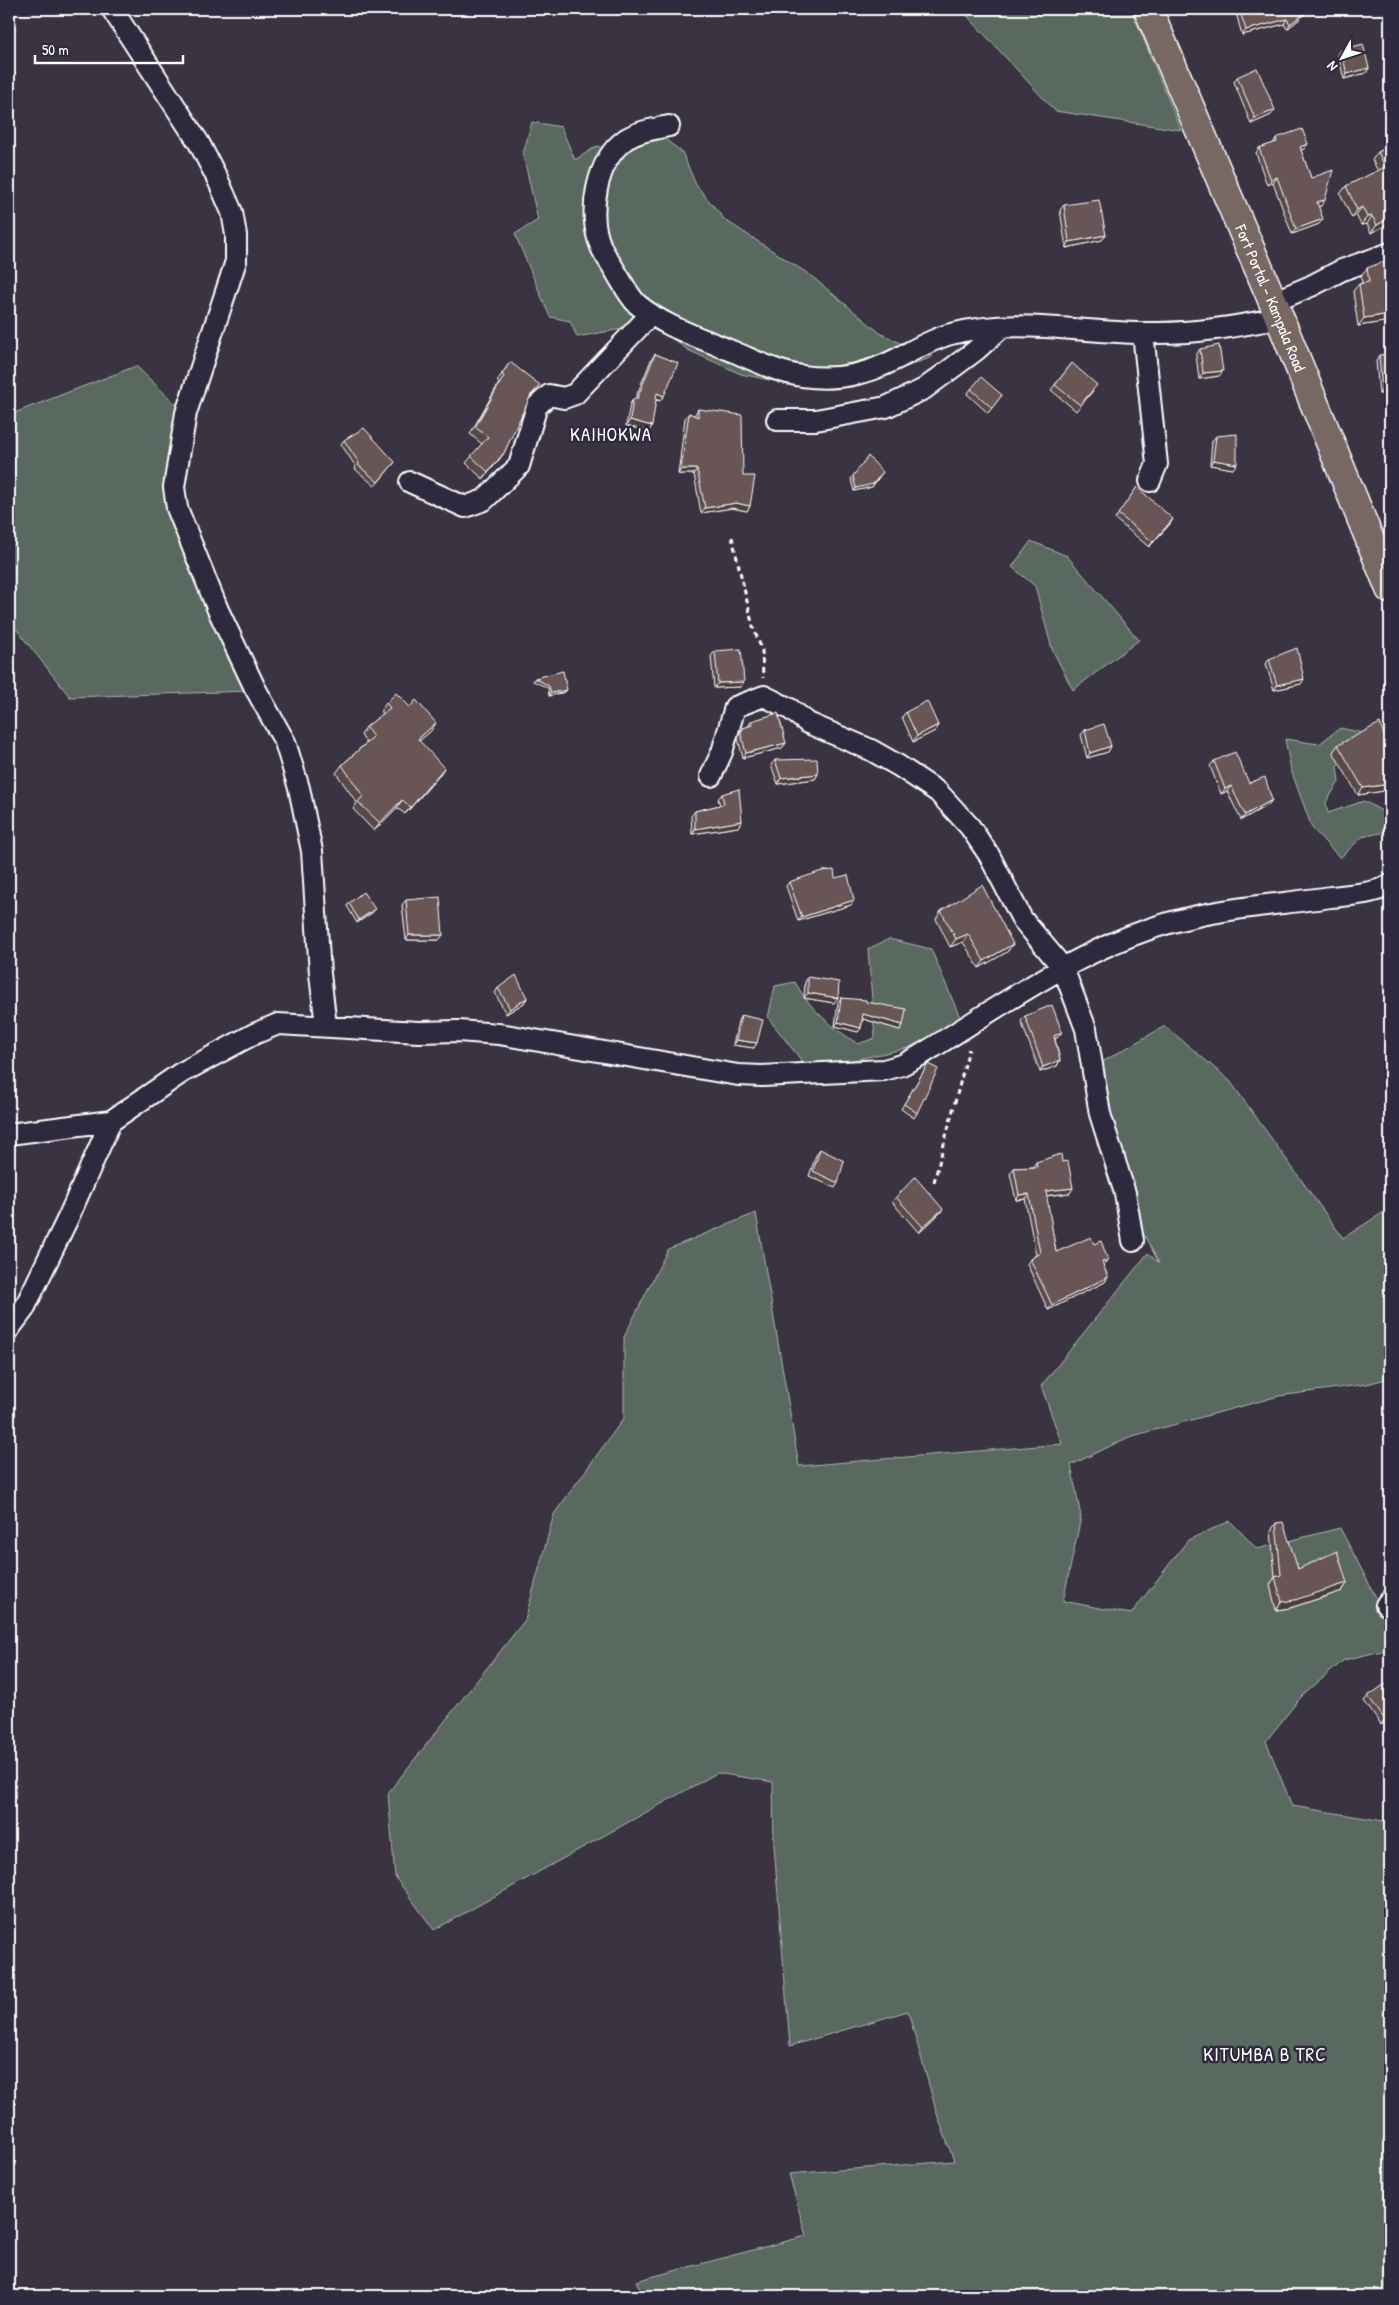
<svg xmlns="http://www.w3.org/2000/svg" width="1399" height="2305" font-family="'Patrick Hand',sans-serif">
<style>
.green{fill:#5a6960;stroke:#acb4b0}
.lines{fill:none;stroke-linecap:round;stroke-linejoin:round}
.street-casing{stroke:#fff;stroke-width:24}
.highway-casing{stroke:#fff;stroke-width:31}
.path{stroke:#fff;stroke-width:3;stroke-dasharray:5 4;stroke-linecap:butt}
.street{stroke:#2f2a3d;stroke-width:20}
.highway{stroke:#776864;stroke-width:28}
.wall{fill:#594a4a;stroke:#fff}
.shaded-wall{fill:#493c3c;stroke:#fff}
.building{fill:#685656;stroke:#fff}
.labels{text-anchor:middle;stroke-width:5;stroke-linejoin:round;paint-order:stroke}
.street-label{font-size:16px;fill:#fff;stroke:#2f2a3d}
.quarter-label{font-size:19px;letter-spacing:1px;fill:#fff;stroke:#2f2a3d}
</style>
<rect width="100%" height="100%" fill="#3a3342"/>
<filter id="ink" filterUnits="userSpaceOnUse"><feTurbulence type="fractalNoise" baseFrequency=".02" numOctaves="2"/><feDisplacementMap in="SourceGraphic" scale="10" xChannelSelector="R" yChannelSelector="G"/><feConvolveMatrix kernelMatrix="1 2 1 2 8 2 1 2 1" color-interpolation-filters="sRGB"/></filter>
<g filter="url(#ink)">
<path class="green" d="M961 9H1131L1181 130 1055 111Z
M532 122 561 127 575 160 597 146 608 150 657 133 682 152 696 185 725 220 810 275 880 333 906 346 933 337 932 357 873 380 802 387 741 374 688 350 638 314V326L577 337 570 321 550 317 515 234 538 220 523 154Z
M136 366 182 410 168 494 249 691 70 697 9 620V415Z
M1031 541 1067 556 1139 640 1073 690 1052 649 1035 586 1012 567Z
M1340 728 1368 734 1337 767 1339 782 1326 802 1328 813 1364 801 1387 814 1390 831 1362 837 1340 858 1312 828 1291 770 1285 739 1319 744Z
M889 939 931 949 961 1020 908 1048 809 1070 768 1018 775 986 795 982C810 1010 832 1027 858 1044L875 1038 868 949Z
M1165 1026 1230 1081 1343 1238 1390 1208V1378L1367 1384 1279 1396 1129 1437 1071 1465 1081 1517 1063 1601 1131 1614 1188 1540 1230 1521 1257 1549 1340 1528 1381 1607 1390 1611V1649L1344 1660 1301 1697 1266 1741 1292 1806 1390 1822V2296H644L636 2281 806 2236 789 2174 954 2161 938 2117 908 2011 790 2046 774 1846 773 1782 717 1773 434 1930 395 1877 388 1793 525 1620 554 1514 624 1418V1337L668 1249 756 1213 799 1466 1062 1444 1041 1386 1148 1253 1159 1263 1131 1210 1095 1066Z"/>
<g class="lines">
<defs>
<path id="street" d="M112 9 199 143 218 180 232 212 236 235V261L186 413 174 487 177 508 218 610 255 688 285 742 299 788 312 851 320 974 326 1026
M669 126C654 129 639 131 626 139 596 160 587 214 601 247 605 256 612 265 617 274 623 284 629 296 637 304 664 327 702 338 734 352 756 361 779 373 802 376 830 380 860 376 886 364 908 354 928 340 951 334 1019 316 1090 335 1158 333 1199 333 1239 326 1279 318
M1273 302 1311 286 1342 270 1390 253
M1143 333 1157 464 1150 481
M777 420H816L886 407 924 389 975 351 1002 327
M410 482 465 507 484 500 519 466 537 406 549 395 564 398 575 394 651 314
M711 776 722 752 735 707 764 696 790 709 808 723 871 750 899 766 938 792 970 827 989 855 1022 919 1063 968 1086 1029 1100 1114 1125 1193 1133 1241
M9 1134 111 1121
M9 1329 24 1309 68 1218 111 1121 181 1073 254 1034 278 1024 419 1032 458 1031 499 1034 738 1075 762 1076 884 1070 902 1065 919 1056C1003 1005 1087 942 1184 919 1232 907 1283 904 1331 897 1350 895 1373 894 1390 885
M1386 1605 1390 1600"/>
<g id="highway">
<path id="s1" d="M1148 9 1273 302 1390 589"/>
</g>
</defs>
<use href="#street" class="street-casing"/>
<use href="#highway" class="highway-casing"/>
<path class="path" d="M732 537 753 627 762 650 763 678
M934 1182 969 1049"/>
<use href="#street" class="street"/>
<use href="#highway" class="highway"/>
</g>
<path class="wall" d="M1235 9H1301L1305 13 1301 18 1287 29 1284 24 1242 35Z
M1341 50 1369 68 1366 73 1344 79 1338 55Z
M1237 77 1271 115 1251 124 1234 82Z
M1276 138 1304 149 1301 150 1321 206H1318L1319 224 1292 234 1273 183 1267 185 1256 153 1259 148 1273 144Z
M1390 146V223L1371 233 1367 224 1361 225 1356 215 1352 218 1340 194 1346 186 1378 171 1372 160 1378 152Z
M1064 205 1106 235 1102 240 1066 248 1060 210Z
M1367 268 1390 272V321L1358 326 1353 291 1359 284 1362 283 1361 276Z
M1200 349 1219 376 1199 379 1196 355Z
M655 354 660 401 656 400 649 431 626 426 630 404 633 399H635L651 360Z
M1379 355 1390 393 1379 394 1376 361Z
M510 362 535 392 529 398 504 453 483 479 466 463 482 444 470 434 499 383 497 381Z
M1072 363 1093 391 1076 411 1051 390Z
M971 389 1002 395 988 413 967 394Z
M698 409 743 476 750 506 747 511 732 508 701 513 694 474H678L685 418 689 413 695 416V414Z
M1216 436 1233 469 1210 465 1212 441Z
M344 440 395 462 375 486 355 469 356 467 341 444Z
M868 456 872 487 854 491 851 479Z
M1137 487 1170 524 1149 547 1115 519Z
M715 651 740 687 714 688 711 656Z
M1269 659 1301 684 1274 690 1266 664Z
M535 678 565 692 549 696 548 688 533 681Z
M386 703 431 731 419 741 439 776 405 814 397 808 374 831 353 809 357 803 336 773 342 765 366 743 361 735 366 727 383 714 381 711Z
M906 712 938 725 935 731 913 742 902 717Z
M751 721 786 743 782 748 743 758 738 739 740 732 743 728 748 727Z
M1085 730 1111 746 1108 752 1087 758 1081 735Z
M1338 745 1390 754V790L1358 795 1333 752Z
M775 760 818 774 815 779 778 784 771 765Z
M1214 761 1272 800 1268 805 1241 820 1227 791 1221 794 1210 766Z
M722 794 742 821 738 827 692 834 691 816 695 811 720 805 718 799Z
M789 882 851 905 798 921 786 886Z
M406 900 439 940H406L402 905Z
M349 903 375 909 373 912 357 923 347 906Z
M941 911 1013 944 1007 952 979 968 963 942 950 947 936 919Z
M808 977 834 1003 804 998 805 982Z
M498 988 527 998 524 1003 506 1014 495 993Z
M841 998 866 1002 903 1025 900 1030 863 1019 861 1028 858 1032 835 1026 838 1002Z
M741 1015 754 1048 733 1045 738 1021Z
M1025 1016 1058 1037 1055 1039 1060 1060 1057 1066 1040 1072 1021 1021Z
M928 1064 917 1113 914 1118 901 1109Z
M820 1149 838 1183 835 1188 809 1176 816 1155Z
M1036 1162H1062L1070 1193 1046 1196 1056 1252 1094 1244 1108 1260 1103 1265 1108 1277 1105 1282 1048 1310 1027 1264 1030 1259 1036 1255 1025 1199 1016 1200 1010 1174 1014 1168 1033 1167Z
M896 1197 943 1209 939 1214 919 1233 892 1202Z
M1276 1523 1298 1569 1347 1583 1342 1591 1290 1608 1276 1610 1270 1585 1275 1577 1271 1531Z
M1390 1682V1718L1381 1725 1364 1701 1368 1696Z"/>
<path class="shaded-wall" d="M1305 13 1301 18 1287 29 1290 24Z
M1287 19 1284 24 1242 35 1246 30Z
M1369 68 1366 73 1344 79 1347 74Z
M1275 110 1271 115 1251 124 1255 118Z
M1308 144 1304 149 1296 152 1300 147Z
M1277 177 1273 183 1267 185 1271 180Z
M1325 200 1321 206 1313 208 1317 202Z
M1362 207 1356 215 1352 218 1357 210Z
M1372 216 1367 224 1361 225 1367 217Z
M1390 218V223L1371 233 1377 225Z
M1323 219 1319 224 1292 234 1296 229Z
M1106 235 1102 240 1066 248 1069 242Z
M1390 314V321L1358 326 1364 318Z
M1223 371 1219 376 1199 379 1203 373Z
M1390 388V393L1379 394 1382 389Z
M657 393 664 396 660 401 654 398Z
M630 420 652 426 649 431 626 426Z
M504 453 499 460 483 479 488 472Z
M1213 460 1237 464 1233 469 1210 465Z
M681 469H697L694 474H678Z
M883 472 872 487 854 491 856 488Z
M736 503 750 506 747 511 732 508 701 513 705 508Z
M1173 519 1170 524 1149 547 1153 542Z
M1304 679 1301 684 1274 690 1277 685Z
M744 682 740 687 714 688 718 683Z
M567 690 565 692 549 696 551 693Z
M436 723 431 731 412 747 418 739Z
M938 725 935 731 913 742 917 736Z
M786 743 782 748 743 758 746 753Z
M1111 746 1108 752 1087 758 1090 753Z
M444 768 439 776 405 814 411 807Z
M818 774 815 779 778 784 781 778Z
M1390 784V790L1358 795 1363 788Z
M1231 786 1227 791 1221 794 1225 789Z
M402 800 397 808 374 831 380 823Z
M1272 800 1268 805 1241 820 1245 815Z
M742 821 738 827 692 834 695 829Z
M854 900 851 905 798 921 802 917Z
M375 909 373 912 357 923 359 920Z
M968 934 963 942 950 947 956 939Z
M409 935H443L439 940H406Z
M1013 944 1007 952 979 968 984 961Z
M808 993 838 998 834 1003 804 998Z
M527 998 524 1003 506 1014 510 1009Z
M863 1014 903 1025 900 1030 860 1018Z
M838 1022 861 1028 858 1032 835 1026Z
M1062 1032 1058 1037 1050 1041 1054 1036Z
M736 1040 757 1043 754 1048 733 1045Z
M1060 1060 1057 1066 1040 1072 1043 1067Z
M1073 1188 1070 1193 1042 1196 1046 1191Z
M1029 1194 1025 1199 1016 1200 1019 1195Z
M943 1209 939 1214 919 1233 923 1227Z
M1108 1277 1105 1282 1048 1310 1052 1305Z
M1347 1583 1342 1591 1290 1608 1276 1610 1282 1602Z
M1390 1716V1718L1381 1725 1385 1720Z"/>
<path class="building" d="M1239 9H1301L1305 13 1290 24 1287 19 1246 30Z
M1363 44 1369 68 1347 74 1341 50Z
M1257 68 1275 110 1255 118 1237 77Z
M1302 129 1308 144 1300 147 1311 178 1333 170 1325 200 1317 202 1323 219 1296 229 1277 177 1271 180 1259 148 1277 142 1276 138Z
M1390 146V218L1377 225 1372 216 1367 217 1362 207 1357 210 1346 186 1385 167 1378 152Z
M1099 200 1106 235 1069 242 1064 205Z
M1388 260 1390 272V314L1364 318 1359 284 1369 282 1367 268Z
M1219 345 1223 371 1203 373 1200 349Z
M655 354 678 363 664 396 657 393 652 426 630 420 633 399H637Z
M1390 354V388L1382 389 1379 355Z
M510 362 540 385 531 395 504 453 488 472 471 456 488 437 475 427 504 376 502 374Z
M1072 363 1097 385 1080 405 1055 385Z
M981 377 1002 395 992 408 971 389Z
M698 409 742 415 743 476H755L750 506 736 503 705 508 697 469H681L689 413 698 417Z
M364 428 395 462 378 482 358 465 359 463 344 440Z
M1237 434V464L1213 460 1216 436Z
M868 456 883 472 873 484 856 488 853 476Z
M1137 487 1173 519 1153 542 1118 514Z
M1297 648 1304 679 1277 685 1269 659Z
M741 649 744 682 718 683 715 651Z
M563 671 567 690 551 693 549 686 535 678Z
M396 693 410 707 416 700 436 723 418 739 444 768 411 807 402 800 380 823 358 802 363 796 342 765 373 737 366 727 390 708 386 703Z
M927 701 938 725 917 736 906 712Z
M778 713 786 743 746 753 741 734 743 728 752 725 751 721Z
M1380 723 1390 754V784L1363 788 1338 745Z
M1104 724 1111 746 1090 753 1085 730Z
M1235 752 1249 783 1265 777 1272 800 1245 815 1231 786 1225 789 1214 761Z
M817 759 818 774 781 778 775 760Z
M739 789 742 821 695 829V811L724 804 722 794Z
M834 870 835 878 848 875 854 900 802 917 789 882 822 871Z
M982 885 1013 944 984 961 968 934 956 939 941 911Z
M363 892 375 909 359 920 349 903Z
M440 897 443 935H409L406 900Z
M516 975 527 998 510 1009 498 988Z
M808 977 839 982 838 998 808 993Z
M841 998 866 1000V1002L906 1009 903 1025 863 1014 861 1028 838 1022Z
M1052 1005 1062 1032 1054 1036 1060 1060 1043 1067 1025 1016Z
M741 1015 763 1020 757 1043 736 1040Z
M928 1064 938 1069 917 1113 904 1104Z
M820 1149 844 1161 838 1183 813 1171Z
M1061 1154 1062 1162 1068 1161 1073 1188 1046 1191 1056 1252 1091 1237 1094 1244 1101 1241 1108 1260 1102 1262 1108 1277 1052 1305 1030 1259 1040 1253 1029 1194 1019 1195 1014 1168 1037 1167 1036 1162Z
M915 1177 943 1209 923 1227 896 1197Z
M1283 1522 1298 1569 1337 1551 1347 1583 1295 1600 1282 1602 1275 1577 1281 1575 1276 1523Z
M1388 1682H1390V1716L1385 1720 1368 1696Z"/>
</g>
<g class="labels">
<g class="street-label">
<text dy="6" stroke="none"><textPath href="#s1" startOffset="314">Fort Portal - Kampala Road</textPath></text>
</g>
<g class="quarter-label">
<text x="611" y="441">KAIHOKWA</text>
<text x="1265" y="2061">KITUMBA B TRC</text>
</g>
</g>
<rect width="1399" height="2305" fill="none" stroke="#2f2a3d" stroke-width="30"/>
<rect x="15" y="15" width="1369" height="2275" fill="none" stroke="#fff" stroke-width="2" filter="url(#ink)"/>
<g transform="translate(1342 58) rotate(230)" stroke="#2f2a3d" stroke-width="4" paint-order="stroke">
<path d="M0-4L9 19L0 12L-9 19Z" fill="#ffffff"/>
<text y="-8" font-size="14" font-weight="bold" text-anchor="middle" fill="#ffffff">N</text>
</g>
<path d="M35 55v8h148v-8" fill="none" stroke="#ffffff" stroke-width="2.5"/>
<text x="42" y="55" font-size="15" fill="#ffffff" stroke="#2f2a3d" stroke-width="4" paint-order="stroke">50 m</text>
</svg>
